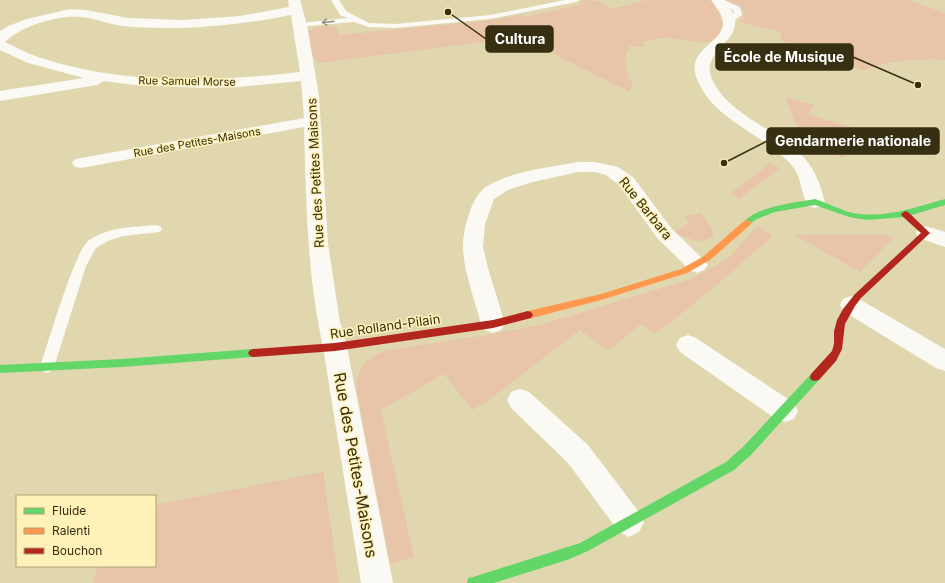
<svg xmlns="http://www.w3.org/2000/svg" width="945" height="583" font-family="Inter,sans-serif">
<style>
.green{fill:#e8c4a9}
.lines{fill:none;stroke-linecap:round;stroke-linejoin:round}
.lane{fill:#faf9f3;fill-rule:evenodd}
.street{fill:#faf9f3;fill-rule:evenodd}
.fast{fill:#63d668;fill-rule:evenodd}
.slow{fill:#ff974d;fill-rule:evenodd}
.jam{fill:#b3261e;fill-rule:evenodd}
.oneway{stroke:#989482}
.labels{text-anchor:middle;stroke-width:3;stroke-linejoin:round;paint-order:stroke}
.far-street-label{font-size:11px;fill:#362f11;stroke:#fff1b7}
.street-label{font-size:13px;fill:#362f11;stroke:#fff1b7}
.near-street-label{font-size:16px;fill:#362f11;stroke:#fff1b7}
.leader{fill:none;stroke:#362f11;stroke-width:1.5}
.callout-dot{fill:#362f11;stroke:#fff1b7;stroke-width:1.5}
.callout{fill:#362f11;stroke:#362f11;stroke-width:1.5}
.callout-label{font-size:14px;text-anchor:middle;font-weight:bold;fill:#fff}
</style>
<rect width="100%" height="100%" fill="#e0d7af"/>
<path class="green" d="M587 0 598 1 612 9 646 0H712L724 20C717 58 688 36 663 38 657 38 650 41 644 42L643 47 630 46 624 58 627 59 624 65 627 66 625 72 630 73 627 79 633 80 630 92 520 37 319 63 313 56 308 32C313 26 331 24 337 28L339 35 493 20 517 15 528 16 580 5 581 1Z
M725 0H908L945 13V60L925 59 926 60C904 59 884 62 863 71L844 60C833 64 826 64 817 57V49L805 47V45L780 40 781 32 739 22 745 15 743 10Z
M786 98 814 105 808 114 852 128 850 131H839L845 138 853 143 849 146 843 158C827 151 810 143 799 129 793 121 790 107 786 98Z
M770 163 780 168 739 199 730 194Z
M701 213 713 230V236C701 246 685 238 674 231L682 228 689 222 684 216Z
M758 226 773 236 706 294 655 334 641 324 608 351 580 330 485 403 472 410 444 374 381 410 414 557 390 564 356 387C358 365 367 357 388 350L493 334 544 324 691 279 726 260Z
M794 235H886L893 238 860 272Z
M323 472 339 583H93L97 566H155V505Z"/>
<g class="lines">
<path class="lane" d="M331 0H339L346 11 369 23 395 24 490 15 565 0H580L576 2 490 19 395 28 368 27 354 22 297 27V23H300L347 18 340 15Z
M714 0H724L740 7 742 15 733 21H727V17L734 14 733 10Z
M156 225 160 226 162 229 160 232 123 236 108 241 96 248 86 266 54 367 52 371 47 373 42 371 40 367C47 346 75 251 88 241 107 227 133 227 156 225Z"/>
<path class="street" d="M288 0H300L307 25 319 96 328 244 340 322 347 347 393 583H361L323 347C307 275 306 201 304 127L81 168 75 167 72 163 75 159 81 158 304 118 301 81 239 87 204 88 134 85 104 81 97 85 0 101V91L84 78 28 63 0 50V31L8 26 27 19 70 9 86 10 128 18 183 20 240 16 289 7ZM291 15 300 72C213 82 122 85 38 57 27 53 16 47 5 42 21 26 58 15 81 17 95 18 108 24 122 26 142 28 163 28 183 28 219 27 255 22 291 15Z
M711 0H723C727 5 732 10 734 15 743 42 699 51 712 79 729 117 781 130 806 160 816 172 821 187 825 202L822 206 815 208 808 206C801 195 802 178 793 167 765 133 714 122 697 79 685 49 722 44 723 24 723 15 716 7 711 0Z
M578 162H595L618 167 633 177 672 229 704 260 708 265 704 270 697 273 690 270 658 239 619 185 606 175 595 172H578L533 182 508 190 494 199 485 224 483 247 488 268 505 324 501 330 493 333 485 330 481 324C475 301 463 269 463 247 463 234 466 222 470 211 475 197 481 188 495 182 520 170 551 167 578 162Z
M926 226 945 232V247L919 238 916 233 919 228Z
M851 296 859 299 945 349V371L936 368 843 311 840 305 843 299Z
M688 335 696 338 794 403 798 411 794 419 785 422 776 419 680 352 676 345 680 338Z
M520 389 529 392 588 445 639 512 644 522 639 532 629 537 619 532 568 463 511 408 507 400 511 392Z"/>
<path class="fast" d="M815 199C828 203 840 210 853 213 884 219 916 207 945 199V205L905 217 867 220 849 217 815 205 775 212 757 219 747 226 743 223C756 206 795 203 815 199Z
M253 349 256 350 258 353 256 356 253 357 122 367 0 373V365L122 359Z
M815 373 819 374 820 377 819 380 751 455 734 470 588 551 567 560 494 583H467L468 578 473 577 580 543 726 462 743 447 811 374Z"/>
<path class="slow" d="M747 220 750 221 751 223 750 225 710 260 687 273 601 300 528 319 525 318 523 315 525 312 528 311 601 294 681 269 704 256 744 221Z"/>
<path class="jam" d="M905 211 908 212 930 233 861 298 855 306 845 324 842 349 836 361 819 380 815 381 811 380 810 377 811 374 832 351 834 344V331L837 320 843 309 855 294 921 233 902 216 901 214Z
M528 311 531 312 533 315 531 318 493 328 335 351 253 357 250 356 248 353 250 350 253 349 335 343 493 320Z"/>
</g>
<defs><path id="oneway-shaft" d="M-6 0H5M1.5-3L5.5 0L1.5 3" fill="none" stroke-width="1.6" stroke-linecap="round" stroke-linejoin="round"/></defs>
<use class="oneway" href="#oneway-shaft" transform="translate(328 22) rotate(174)"/>
<g class="labels">
<g class="far-street-label">
<text transform="translate(187 81) rotate(1)" y="4">Rue Samuel Morse</text>
<text transform="translate(197 142) rotate(-10)" y="4">Rue des Petites-Maisons</text>
</g>
<g class="street-label">
<text transform="translate(315 173) rotate(-93)" y="5">Rue des Petites Maisons</text>
<text transform="translate(646 208) rotate(51)" y="5">Rue Barbara</text>
<text transform="translate(385 326) rotate(-8)" y="5">Rue Rolland-Pilain</text>
</g>
<g class="near-street-label">
<text transform="translate(356 465) rotate(80)" y="6">Rue des Petites-Maisons</text>
</g>
</g>
<path class="leader" d="M448 12L486 39M918 85L853 57M724 163L767 141"/>
<g class="callout-dot">
<circle cx="448" cy="12" r="4"/>
<circle cx="918" cy="85" r="4"/>
<circle cx="724" cy="163" r="4"/>
</g>
<g class="callout">
<rect x="486" y="26" width="67" height="26" rx="4"/>
<rect x="716" y="44" width="137" height="26" rx="4"/>
<rect x="767" y="128" width="172" height="26" rx="4"/>
</g>
<g class="callout-label">
<text x="520" y="44">Cultura</text>
<text x="784" y="62">École de Musique</text>
<text x="853" y="146">Gendarmerie nationale</text>
</g>
<rect x="16" y="495" width="140" height="72" fill="#fff1b7" stroke="#afa375"/>
<rect x="24" y="508" width="20" height="6" fill="#63d668" stroke="#afa375"/>
<text x="52" y="515" font-size="12" fill="#362f11">Fluide</text>
<rect x="24" y="528" width="20" height="6" fill="#ff974d" stroke="#afa375"/>
<text x="52" y="535" font-size="12" fill="#362f11">Ralenti</text>
<rect x="24" y="548" width="20" height="6" fill="#b3261e" stroke="#afa375"/>
<text x="52" y="555" font-size="12" fill="#362f11">Bouchon</text>
</svg>
